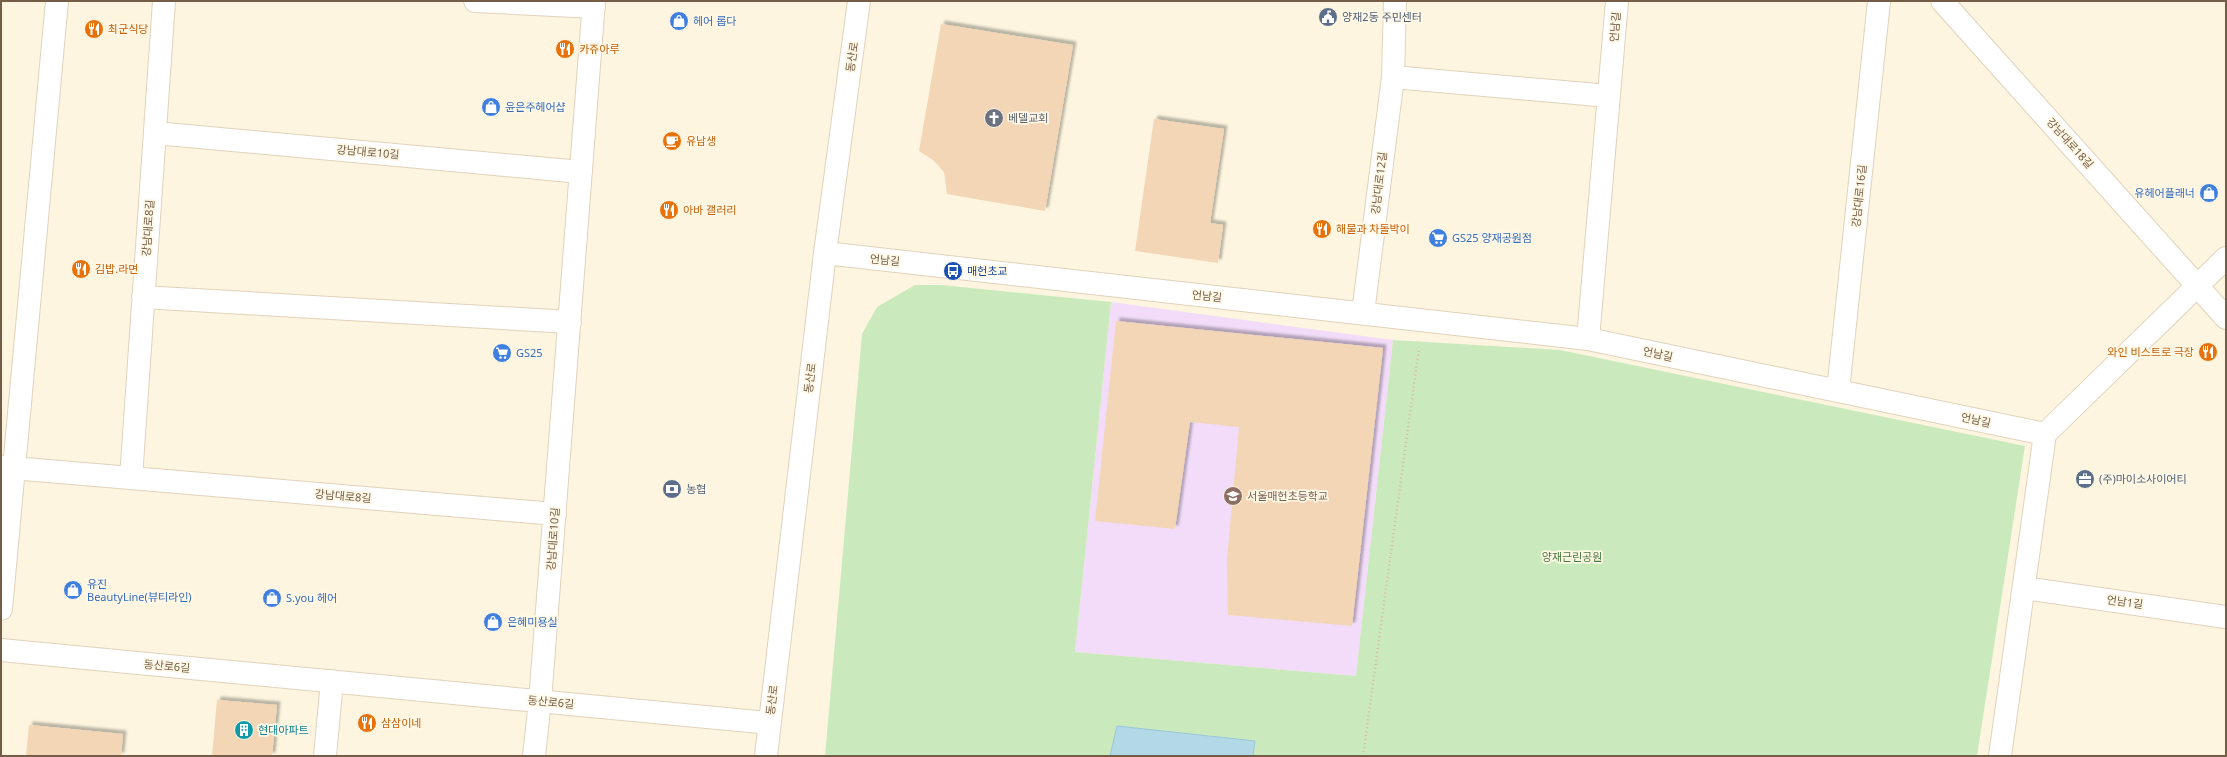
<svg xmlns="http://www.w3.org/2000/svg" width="2227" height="757" font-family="'Noto Sans','Noto Sans KR',sans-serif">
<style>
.education{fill:#f2dcf9}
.green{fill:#caeabe}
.water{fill:#b3d9e7;stroke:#99c7d9}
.building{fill:#f3d6b6;filter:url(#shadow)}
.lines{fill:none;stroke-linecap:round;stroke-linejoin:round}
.minor-casing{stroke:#e1d2bb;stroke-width:24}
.path{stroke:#d8ba99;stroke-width:2.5;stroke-dasharray:1 3;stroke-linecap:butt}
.minor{stroke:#fff;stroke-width:22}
.labels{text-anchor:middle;stroke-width:3.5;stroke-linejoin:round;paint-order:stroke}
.service-label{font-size:11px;fill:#4e5e75;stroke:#fff8e6;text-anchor:start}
.shop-label{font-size:11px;fill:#366cbe;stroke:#fff8e6;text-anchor:start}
.street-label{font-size:11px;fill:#745c46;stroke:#fff8e6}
.food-label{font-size:11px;fill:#c56008;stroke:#fff8e6;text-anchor:start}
.worship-label{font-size:11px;fill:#5b616d;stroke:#fff8e6;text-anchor:start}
.transit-label{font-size:11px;fill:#164399;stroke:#fff8e6;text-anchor:start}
.education-label{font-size:11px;fill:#785e54;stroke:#fff8e6;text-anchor:start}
.park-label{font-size:11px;fill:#487a3e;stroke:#fff8e6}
.culture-label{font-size:11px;fill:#0d838f;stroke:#fff8e6;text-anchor:start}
</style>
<defs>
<filter id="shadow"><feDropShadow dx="3.5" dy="-3.5" stdDeviation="1" flood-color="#0004"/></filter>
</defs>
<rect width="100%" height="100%" fill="#fdf5df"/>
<path class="education" d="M1111 302 1393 340 1356 676 1075 652Z"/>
<path class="green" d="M915 285H941L1111 302 1075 652 1356 676 1393 340 1560 350 2025 446 1977 756H825L862 334 877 307Z"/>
<path class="water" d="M1117 726 1255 741 1253 756H1110Z"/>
<path class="building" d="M941 24 1073 45 1045 211 947 194 944 172 933 160 919 151Z
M1154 119 1224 129 1210 223 1223 225 1218 263 1135 251Z
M1116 321 1383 348 1352 626 1228 615 1227 559 1239 427 1190 422 1175 529 1095 521Z
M217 700 277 705 272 756H212Z
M29 725 123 734 121 756H26Z"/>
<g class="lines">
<defs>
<path id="minor" d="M475 1 594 7
M1942 1 2226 318
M1393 77 1609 96
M155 133 581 172
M825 253 1588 339 2045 434
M143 297 570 322
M1363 313 1393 77 1395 1
M1588 339 1617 1
M1838 391 1879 1
M2045 434 2226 258
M1 467 555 514
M131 478 164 1
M2024 588 2226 617
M1 609 57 1
M1 650 769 723
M325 756 332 681
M534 756 540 701 594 1
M766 756 825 253 859 1
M2000 756 2045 434"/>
</defs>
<use href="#minor" class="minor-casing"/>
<path class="path" d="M1363 756 1419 348"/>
<use href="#minor" class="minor"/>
</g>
<defs>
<symbol id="civic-disc" viewBox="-11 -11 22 22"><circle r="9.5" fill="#5c6f8a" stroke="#fff8e6"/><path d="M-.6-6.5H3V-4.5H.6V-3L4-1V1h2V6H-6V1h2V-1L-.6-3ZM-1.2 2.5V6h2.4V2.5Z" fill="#fff"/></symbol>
<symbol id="shop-disc" viewBox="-11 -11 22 22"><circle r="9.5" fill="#3f7fe0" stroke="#fff8e6"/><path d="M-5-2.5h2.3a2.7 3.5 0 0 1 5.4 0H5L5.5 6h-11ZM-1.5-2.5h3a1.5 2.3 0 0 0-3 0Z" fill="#fff"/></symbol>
<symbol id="restaurant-disc" viewBox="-11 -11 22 22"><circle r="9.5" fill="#e8710a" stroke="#fff8e6"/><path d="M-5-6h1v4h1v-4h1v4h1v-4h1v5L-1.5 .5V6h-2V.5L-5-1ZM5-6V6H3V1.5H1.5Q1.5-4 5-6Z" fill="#fff"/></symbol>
<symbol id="church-disc" viewBox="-11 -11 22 22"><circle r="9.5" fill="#6b7280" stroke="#fff8e6"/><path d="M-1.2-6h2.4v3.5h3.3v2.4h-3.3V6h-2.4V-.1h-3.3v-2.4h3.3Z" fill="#fff"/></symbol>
<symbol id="cafe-disc" viewBox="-11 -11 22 22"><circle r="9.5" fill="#e8710a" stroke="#fff8e6"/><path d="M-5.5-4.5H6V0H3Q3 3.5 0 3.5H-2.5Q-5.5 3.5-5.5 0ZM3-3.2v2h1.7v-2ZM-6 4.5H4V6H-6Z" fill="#fff"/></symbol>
<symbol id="supermarket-disc" viewBox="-11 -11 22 22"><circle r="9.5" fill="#3f7fe0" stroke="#fff8e6"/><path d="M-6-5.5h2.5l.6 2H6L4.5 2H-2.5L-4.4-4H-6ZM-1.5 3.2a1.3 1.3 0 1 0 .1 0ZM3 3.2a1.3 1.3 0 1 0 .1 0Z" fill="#fff"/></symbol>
<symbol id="bus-disc" viewBox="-11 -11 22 22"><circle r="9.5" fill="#1a4fb4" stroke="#fff8e6"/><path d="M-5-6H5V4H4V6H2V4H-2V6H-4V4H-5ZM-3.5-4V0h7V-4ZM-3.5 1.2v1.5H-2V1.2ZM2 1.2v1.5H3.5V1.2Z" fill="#fff"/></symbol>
<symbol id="office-disc" viewBox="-11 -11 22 22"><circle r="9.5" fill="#5c6f8a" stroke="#fff8e6"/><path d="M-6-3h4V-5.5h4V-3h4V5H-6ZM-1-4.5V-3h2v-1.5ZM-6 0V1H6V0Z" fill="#fff"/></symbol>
<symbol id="bank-disc" viewBox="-11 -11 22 22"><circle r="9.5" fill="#5c6f8a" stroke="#fff8e6"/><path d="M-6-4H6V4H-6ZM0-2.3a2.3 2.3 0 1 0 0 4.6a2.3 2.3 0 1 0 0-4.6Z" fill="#fff"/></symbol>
<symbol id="school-disc" viewBox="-11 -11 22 22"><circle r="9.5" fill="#8d6e63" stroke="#fff8e6"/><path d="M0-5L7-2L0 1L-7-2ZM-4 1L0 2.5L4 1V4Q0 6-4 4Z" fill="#fff"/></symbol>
<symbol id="building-disc" viewBox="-11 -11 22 22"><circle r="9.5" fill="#0f9aa8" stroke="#fff8e6"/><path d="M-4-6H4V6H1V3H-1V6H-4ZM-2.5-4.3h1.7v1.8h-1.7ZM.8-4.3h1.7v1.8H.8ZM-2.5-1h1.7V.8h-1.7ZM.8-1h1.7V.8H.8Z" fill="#fff"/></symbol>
</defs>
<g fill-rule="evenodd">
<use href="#civic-disc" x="1317" y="6" width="22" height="22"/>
<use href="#shop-disc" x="668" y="10" width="22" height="22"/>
<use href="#restaurant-disc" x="83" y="18" width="22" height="22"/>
<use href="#restaurant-disc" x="554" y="38" width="22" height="22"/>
<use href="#shop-disc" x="480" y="96" width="22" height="22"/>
<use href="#church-disc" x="983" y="107" width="22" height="22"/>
<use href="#cafe-disc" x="661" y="130" width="22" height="22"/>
<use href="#shop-disc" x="2198" y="182" width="22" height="22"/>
<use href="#restaurant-disc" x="658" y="199" width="22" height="22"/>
<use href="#restaurant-disc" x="1311" y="218" width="22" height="22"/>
<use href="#supermarket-disc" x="1427" y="227" width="22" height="22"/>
<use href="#restaurant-disc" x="70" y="258" width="22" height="22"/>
<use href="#bus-disc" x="942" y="260" width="22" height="22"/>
<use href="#restaurant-disc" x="2197" y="341" width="22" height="22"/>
<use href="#supermarket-disc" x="491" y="342" width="22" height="22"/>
<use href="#office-disc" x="2074" y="468" width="22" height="22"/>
<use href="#bank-disc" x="661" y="478" width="22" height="22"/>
<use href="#school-disc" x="1222" y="485" width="22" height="22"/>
<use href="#shop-disc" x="62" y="579" width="22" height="22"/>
<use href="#shop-disc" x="261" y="587" width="22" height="22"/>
<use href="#shop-disc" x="482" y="611" width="22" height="22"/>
<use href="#restaurant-disc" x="356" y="712" width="22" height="22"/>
<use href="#building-disc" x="233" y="719" width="22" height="22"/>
</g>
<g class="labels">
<g class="service-label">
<text x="1342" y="21">양재2동 주민센터</text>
<text x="2099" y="483">(주)마이소사이어티</text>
<text x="686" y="493">농협</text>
</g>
<g class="shop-label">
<text x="693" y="25">헤어 롭다</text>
<text x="505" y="111">윤은주헤어샵</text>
<text x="2195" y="197" text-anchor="end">유헤어플래너</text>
<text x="1452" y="242">GS25 양재공원점</text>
<text x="516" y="357">GS25</text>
<text x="87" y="588">유진<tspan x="87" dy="13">BeautyLine(뷰티라인)</tspan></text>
<text x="286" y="602">S.you 헤어</text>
<text x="507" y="626">은혜미용실</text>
</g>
<g class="street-label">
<text transform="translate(1615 27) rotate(-85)" y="4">언남길</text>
<text transform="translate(852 57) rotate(-82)" y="4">동산로</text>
<text transform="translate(2070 143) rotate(48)" y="4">강남대로18길</text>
<text transform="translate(368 152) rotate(5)" y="4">강남대로10길</text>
<text transform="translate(1379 183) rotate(-83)" y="4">강남대로12길</text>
<text transform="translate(1859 196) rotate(-84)" y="4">강남대로16길</text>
<text transform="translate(148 228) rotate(-86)" y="4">강남대로8길</text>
<text transform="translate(885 260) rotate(6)" y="4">언남길</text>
<text transform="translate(1207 296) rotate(6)" y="4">언남길</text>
<text transform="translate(1658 354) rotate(12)" y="4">언남길</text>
<text transform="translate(810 378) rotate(-83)" y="4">동산로</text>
<text transform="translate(1976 420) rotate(12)" y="4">언남길</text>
<text transform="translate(343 496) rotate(5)" y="4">강남대로8길</text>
<text transform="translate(553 539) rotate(-86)" y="4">강남대로10길</text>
<text transform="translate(2125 602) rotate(8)" y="4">언남1길</text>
<text transform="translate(167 666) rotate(5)" y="4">동산로6길</text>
<text transform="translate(772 700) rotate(-83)" y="4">동산로</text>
<text transform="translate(551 702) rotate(5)" y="4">동산로6길</text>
</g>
<g class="food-label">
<text x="108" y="33">최군식당</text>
<text x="579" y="53">카쥬아루</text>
<text x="686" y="145">유남생</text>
<text x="683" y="214">아바 갤러리</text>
<text x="1336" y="233">해물과 차돌박이</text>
<text x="95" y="273">김밥.라면</text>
<text x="2194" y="356" text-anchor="end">와인 비스트로 극장</text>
<text x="381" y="727">삼삼이네</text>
</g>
<g class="worship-label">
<text x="1008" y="122">베델교회</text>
</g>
<g class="transit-label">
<text x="967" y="275">매헌초교</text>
</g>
<g class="education-label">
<text x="1247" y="500">서울매헌초등학교</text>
</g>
<g class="park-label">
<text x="1572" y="561">양재근린공원</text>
</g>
<g class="culture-label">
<text x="258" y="734">현대아파트</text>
</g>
</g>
<rect width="2227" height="757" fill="none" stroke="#745c46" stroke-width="4"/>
</svg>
